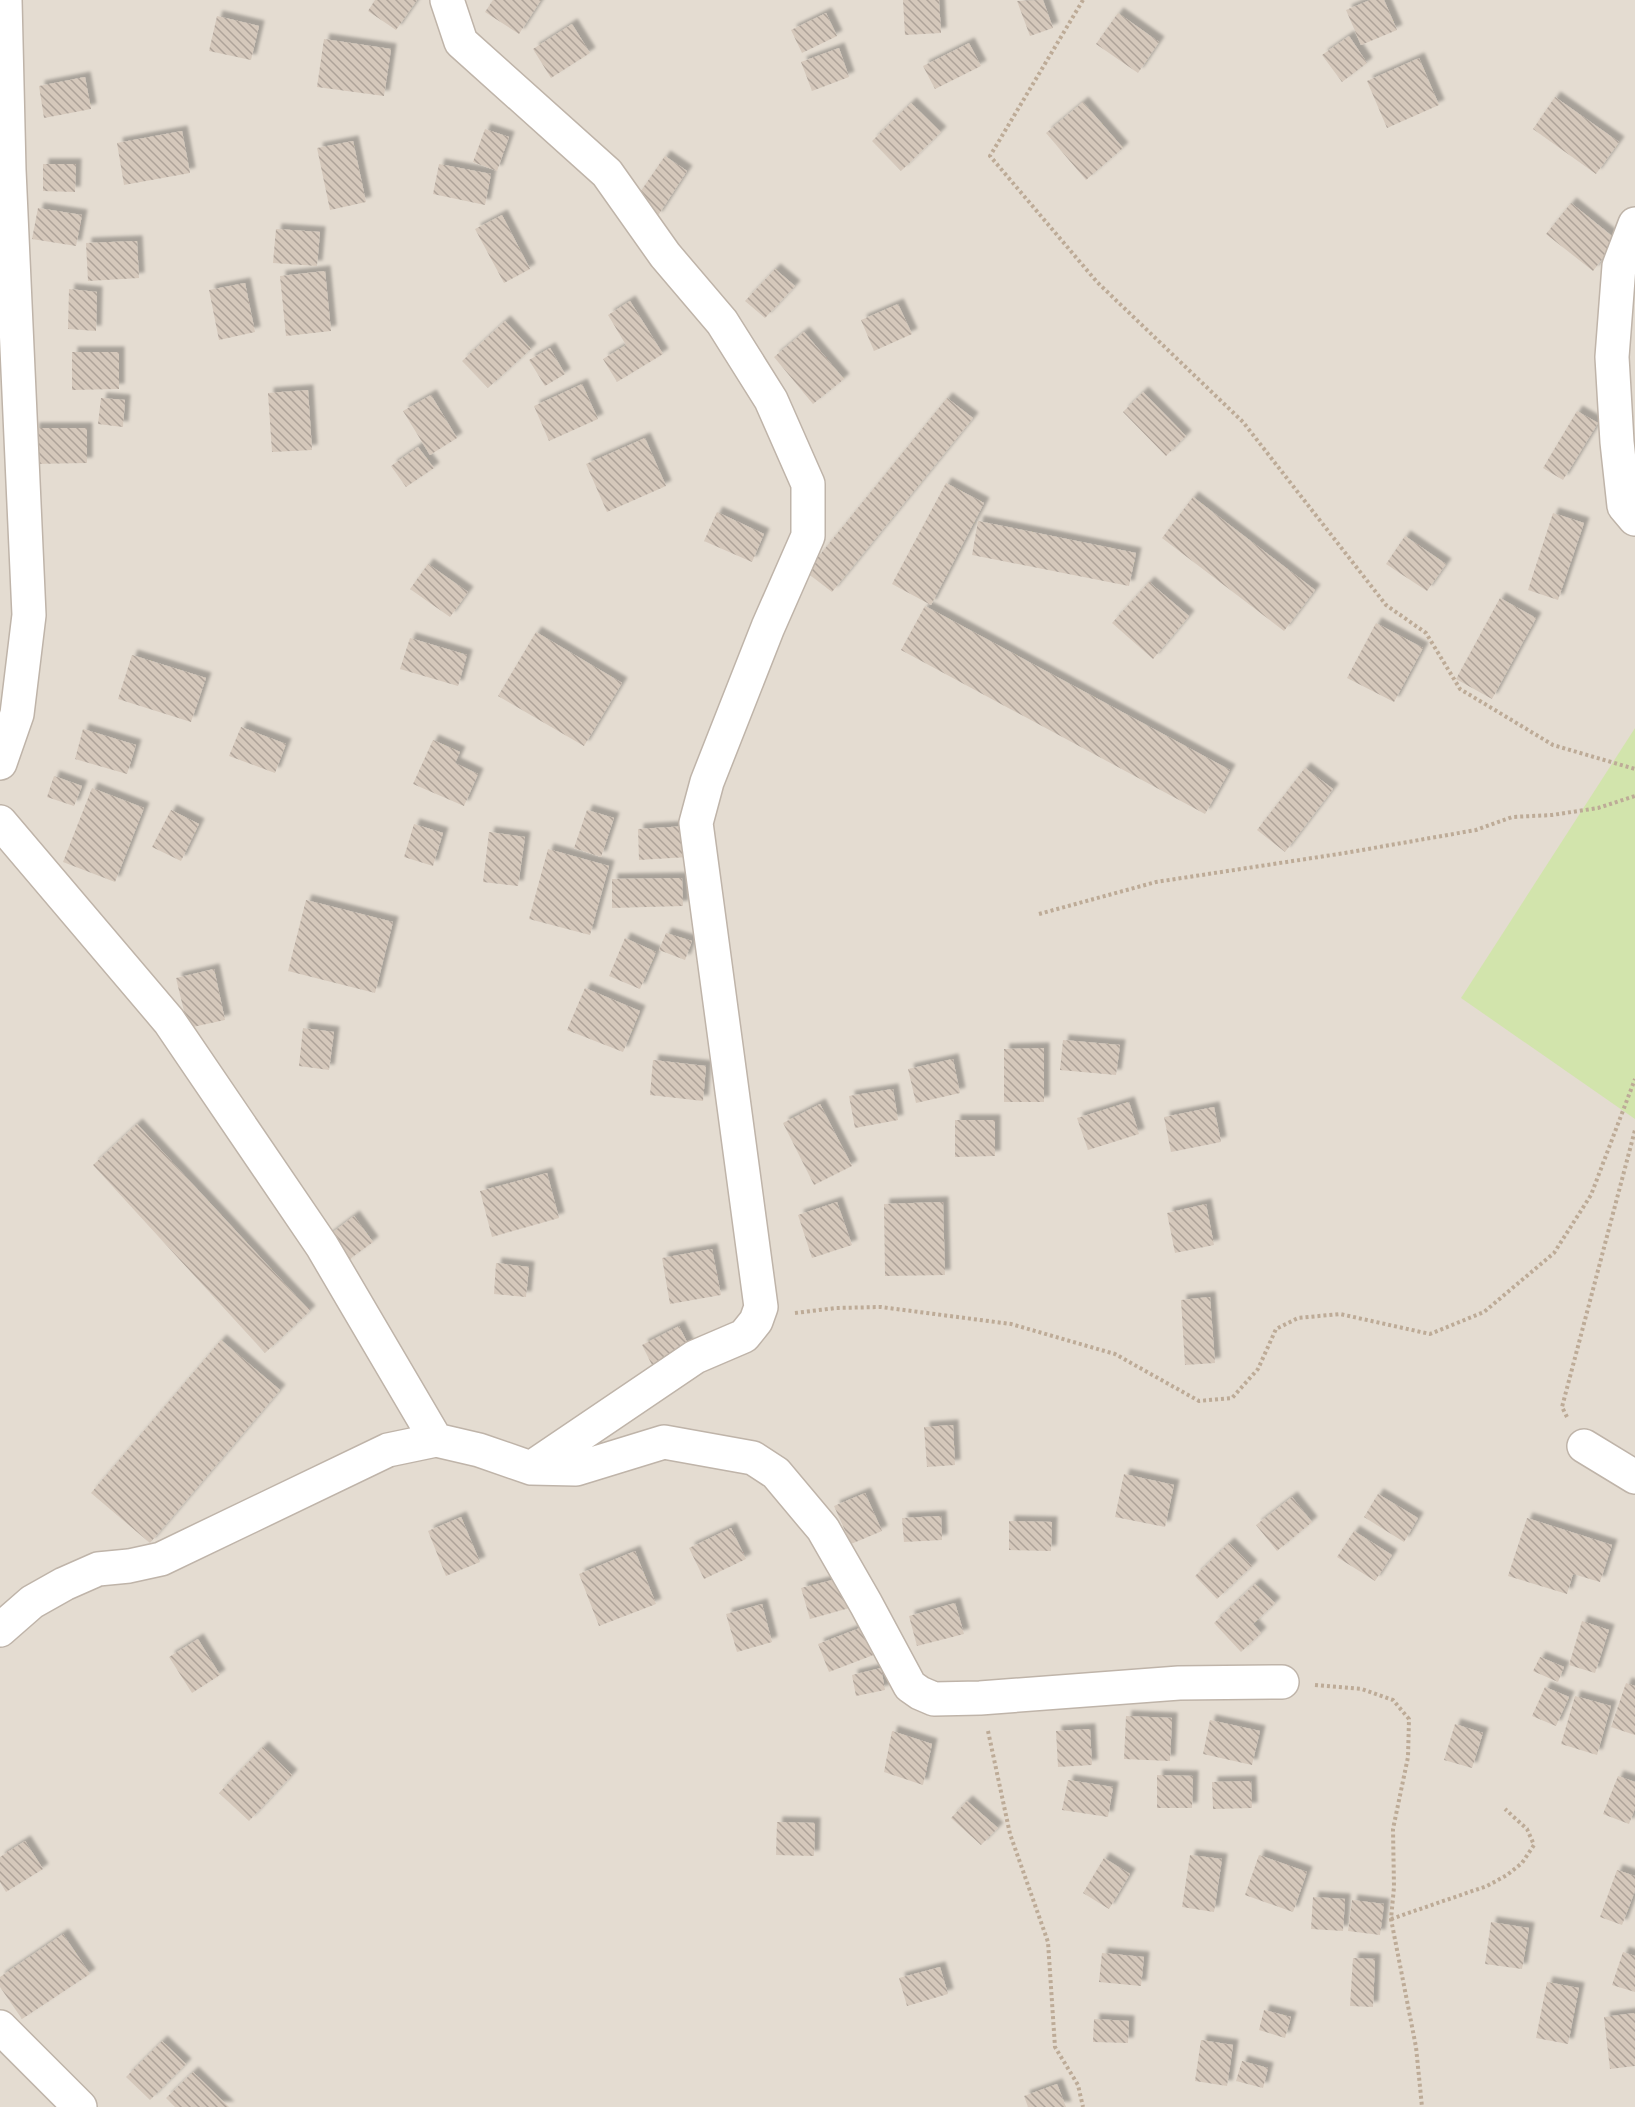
<svg xmlns="http://www.w3.org/2000/svg" width="1635" height="2107" font-family="'Archivo Narrow',sans-serif">
<style>
.residential{fill:#e4dcd1}
.park{fill:#d2e4ac}
.building{fill:url(#building-back-hatch);filter:url(#shadow)}
.lines{fill:none;stroke-linecap:round;stroke-linejoin:round}
.minor-casing{stroke:#bfb4a9;stroke-width:36}
.path{stroke:#bdab97;stroke-width:4;stroke-dasharray:3 3;stroke-linecap:butt}
.minor{stroke:#fff;stroke-width:33}
</style>
<defs>
<pattern id="building-back-hatch" width="6" height="6" patternUnits="userSpaceOnUse" patternTransform="scale(1.5)"><rect width="6" height="6" fill="#d5c8bb"/><path d="M-1 5l2 2M0 0l6 6M5-1l2 2" fill="none" stroke="#aea399"/></pattern>
<filter id="shadow"><feDropShadow dx="5.5" dy="-5.5" stdDeviation="1.5" flood-color="#0004"/></filter>
</defs>
<rect width="100%" height="100%" fill="#f1ebe3"/>
<path class="residential" d="M0 0H1635V2107H0Z"/>
<path class="park" d="M1635 728V1119L1461 998Z"/>
<path class="building" d="M375 0H417L396 30 368 11Z
M493 0H541L519 34 485 12Z
M903 0H939L941 33 905 35Z
M1043 0 1053 28 1030 36 1017 1Z
M1370 0H1384L1397 30 1361 45 1346 10Z
M826 13 837 36 802 53 791 30Z
M1118 13 1159 42 1138 73 1096 44Z
M217 16 259 26 251 60 209 51Z
M572 24 590 53 551 78 533 49Z
M1349 36 1367 63 1342 82 1322 55Z
M324 39 391 49 384 96 317 87Z
M969 43 981 66 935 89 923 66Z
M839 48 849 77 812 91 801 62Z
M1419 58 1439 105 1387 128 1367 81Z
M85 77 91 109 44 118 39 86Z
M1555 97 1619 142 1596 174 1533 129Z
M1083 102 1123 148 1086 180 1046 133Z
M911 103 941 132 901 171 872 141Z
M485 129 509 137 497 171 473 162Z
M182 131 190 173 124 185 117 143Z
M353 141 366 202 330 210 317 148Z
M665 156 687 171 657 217 634 201Z
M43 164H76L75 192 43 191Z
M439 164 491 174 485 205 433 194Z
M1571 203 1617 240 1593 271 1546 234Z
M38 208 82 215 76 246 32 239Z
M502 215 530 269 504 283 475 229Z
M276 229 320 232 317 266 273 263Z
M137 241 139 278 88 281 86 243Z
M775 269 795 286 765 318 745 301Z
M325 271 331 331 286 336 280 276Z
M245 283 255 332 219 340 209 290Z
M69 289 97 292 96 331 68 329Z
M630 301 663 354 617 382 603 359 626 345 608 315Z
M898 304 912 334 874 351 861 320Z
M505 321 531 349 488 388 462 361Z
M804 332 844 379 813 404 774 357Z
M550 348 565 374 545 386 529 360Z
M72 352H119V389L72 390Z
M582 384 598 419 549 441 534 406Z
M308 390 312 450 272 452 268 393Z
M1143 392 1186 436 1166 456 1123 412Z
M431 395 457 438 430 455 403 411Z
M101 398 125 400 123 427 98 424Z
M947 398 973 418 832 592 806 572Z
M1577 411 1598 423 1563 480 1543 468Z
M34 428H87V463L33 464Z
M645 438 666 486 607 512 586 464Z
M418 447 434 468 406 487 391 466Z
M946 483 984 503 931 605 892 584Z
M1193 497 1315 590 1284 631 1162 538Z
M717 512 764 534 752 562 704 541Z
M1553 513 1584 523 1558 600 1528 590Z
M978 521 1136 553 1129 586 972 555Z
M1405 536 1446 564 1427 591 1386 564Z
M428 564 468 592 450 617 410 589Z
M1149 582 1189 616 1153 659 1112 623Z
M1500 598 1536 618 1492 699 1456 679Z
M925 606 1230 770 1205 814 901 650Z
M1376 623 1423 648 1394 702 1347 678Z
M536 632 622 683 584 746 498 696Z
M410 638 467 655 458 686 400 669Z
M132 655 206 678 191 722 118 699Z
M241 727 286 744 275 773 229 756Z
M83 729 136 745 127 774 75 759Z
M433 740 460 752 455 763 478 774 464 806 413 784Z
M1305 768 1333 789 1285 852 1257 830Z
M54 776 82 786 74 806 47 797Z
M92 788 144 808 115 882 63 862Z
M171 810 199 824 181 861 152 847Z
M587 810 614 818 601 857 574 848Z
M414 824 443 833 433 866 404 857Z
M687 826 688 857 639 860 638 829Z
M489 832 525 837 518 886 483 882Z
M548 849 609 866 590 935 529 919Z
M682 878 683 906 612 908V879Z
M306 900 393 922 375 993 288 971Z
M666 933 692 941 685 960 659 950Z
M625 938 656 952 640 989 609 976Z
M214 969 225 1020 188 1028 176 978Z
M585 988 640 1011 623 1052 567 1030Z
M303 1028 334 1032 329 1070 299 1066Z
M1063 1040 1120 1045 1116 1075 1060 1070Z
M1044 1048V1102H1004V1049Z
M953 1059 960 1093 916 1103 908 1069Z
M653 1060 706 1066 703 1101 650 1095Z
M893 1089 898 1120 855 1128 849 1096Z
M1129 1102 1139 1134 1088 1150 1077 1118Z
M820 1104 852 1166 814 1185 783 1123Z
M1214 1107 1221 1142 1171 1152 1164 1117Z
M955 1120H995V1156L955 1157Z
M137 1124 310 1311 265 1353 93 1165Z
M547 1173 559 1218 492 1237 480 1191Z
M837 1202 852 1245 812 1258 798 1215Z
M943 1202 945 1275 885 1276 884 1204Z
M1206 1204 1214 1245 1175 1253 1167 1213Z
M354 1216 373 1242 343 1264 324 1239Z
M712 1249 721 1295 670 1304 662 1258Z
M496 1263 529 1267 526 1297 494 1294Z
M1210 1297 1215 1363 1185 1365 1181 1300Z
M679 1326 691 1350 654 1369 642 1345Z
M221 1340 280 1390 150 1543 91 1493Z
M953 1425 955 1465 927 1467 924 1427Z
M1124 1474 1174 1485 1165 1527 1115 1517Z
M865 1493 882 1531 851 1544 834 1506Z
M1378 1494 1418 1518 1404 1542 1364 1517Z
M1292 1497 1312 1522 1277 1551 1256 1525Z
M941 1516 942 1540 904 1542 902 1518Z
M461 1517 480 1562 446 1576 428 1531Z
M1527 1518 1612 1545 1600 1582 1573 1574 1567 1594 1508 1576Z
M1009 1521 1052 1522 1051 1551 1009 1550Z
M731 1528 746 1559 704 1579 689 1548Z
M1354 1531 1392 1555 1375 1581 1337 1557Z
M1229 1543 1252 1566 1217 1599 1195 1576Z
M635 1551 656 1604 599 1626 579 1574Z
M844 1577 853 1607 810 1619 801 1588Z
M1255 1584 1275 1603 1253 1624 1261 1633 1241 1652 1214 1623Z
M955 1603 964 1634 917 1646 909 1616Z
M762 1604 772 1642 737 1652 726 1614Z
M1582 1621 1609 1630 1595 1673 1569 1665Z
M865 1626 876 1654 829 1672 818 1644Z
M198 1639 220 1675 192 1693 169 1657Z
M1540 1657 1564 1667 1558 1682 1533 1671Z
M881 1668 885 1690 856 1696 852 1675Z
M1626 1683 1635 1686V1735L1611 1727Z
M1545 1687 1569 1697 1556 1726 1532 1716Z
M1575 1696 1611 1706 1597 1755 1561 1744Z
M1126 1716 1172 1718 1170 1761 1124 1759Z
M1210 1720 1260 1731 1252 1765 1203 1754Z
M1455 1724 1483 1733 1472 1768 1444 1760Z
M1090 1729 1092 1765 1058 1767 1056 1731Z
M892 1731 932 1744 923 1785 884 1772Z
M263 1747 292 1775 249 1821 219 1793Z
M1157 1775 1193 1776 1192 1808H1157Z
M1618 1776 1635 1782V1808L1629 1824 1603 1814Z
M1068 1780 1113 1787 1108 1817 1062 1810Z
M1251 1781 1252 1808 1213 1809 1212 1782Z
M967 1801 998 1828 981 1845 951 1818Z
M777 1822 815 1823 814 1856 776 1855Z
M25 1841 43 1869 6 1892 0 1882V1857Z
M1190 1855 1222 1859 1214 1912 1182 1907Z
M1259 1855 1307 1872 1293 1912 1245 1895Z
M1104 1858 1130 1874 1109 1909 1083 1893Z
M1617 1870 1635 1876V1891L1622 1925 1600 1917Z
M1313 1897 1345 1899 1343 1931 1311 1929Z
M1352 1900 1384 1904 1380 1935 1348 1931Z
M1491 1922 1529 1928 1522 1969 1485 1964Z
M63 1934 90 1974 22 2019 0 1987V1977Z
M1623 1952 1635 1956V1992L1612 1985Z
M1102 1953 1144 1957 1141 1986 1099 1982Z
M1353 1958 1375 1959 1373 2007 1350 2006Z
M940 1967 948 1994 907 2006 899 1978Z
M1547 1982 1579 1988 1568 2044 1536 2038Z
M1264 2010 1291 2017 1285 2038 1259 2030Z
M1635 2013V2066L1610 2069 1604 2017Z
M1094 2019 1129 2021 1128 2043 1093 2042Z
M1201 2040 1233 2045 1227 2086 1195 2081Z
M162 2041 186 2064 150 2100 126 2077Z
M1242 2061 1268 2068 1263 2088 1236 2081Z
M193 2072 229 2107H175L166 2098Z
M1057 2084 1066 2107H1028L1024 2096Z"/>
<g class="lines">
<defs>
<path id="minor" d="M447 0 461 42 607 173 665 255 722 322 771 400 808 484V536L768 627 707 782 696 823 761 1307 756 1321 744 1336 695 1357 531 1468
M1635 224 1619 266 1612 357 1617 442 1624 506 1635 519
M0 763 17 714 29 615 9 170 5 0
M0 822 169 1021 322 1246 436 1440
M1584 1446 1635 1477
M0 1630 32 1602 64 1584 98 1569 129 1566 161 1559 388 1450 436 1440 479 1450 531 1468 576 1469 664 1442 753 1458 776 1473 823 1529 866 1604 910 1686 920 1693 934 1699 980 1698 1179 1683 1282 1682
M0 2027 80 2107"/>
</defs>
<use href="#minor" class="minor-casing"/>
<path class="path" d="M1083 0 990 156 1097 282 1243 422 1386 605 1426 633 1460 689 1553 745 1635 769
M1039 914 1156 882 1345 853 1476 830 1512 817 1552 815 1598 808 1635 796
M795 1313 836 1308 881 1307 1011 1324 1115 1354 1199 1401 1232 1398 1258 1369 1276 1329 1298 1318 1340 1314 1430 1334 1484 1312 1554 1253 1591 1195 1635 1079
M1567 1417 1562 1407 1635 1130
M1315 1685 1362 1689 1393 1700 1409 1719 1408 1757 1393 1829 1394 1887 1391 1919 1416 2047 1422 2107
M988 1731 1010 1834 1048 1942 1055 2047 1078 2085 1083 2107
M1391 1919 1487 1886 1507 1875 1522 1863 1534 1845 1527 1829 1505 1809"/>
<use href="#minor" class="minor"/>
</g>
</svg>
